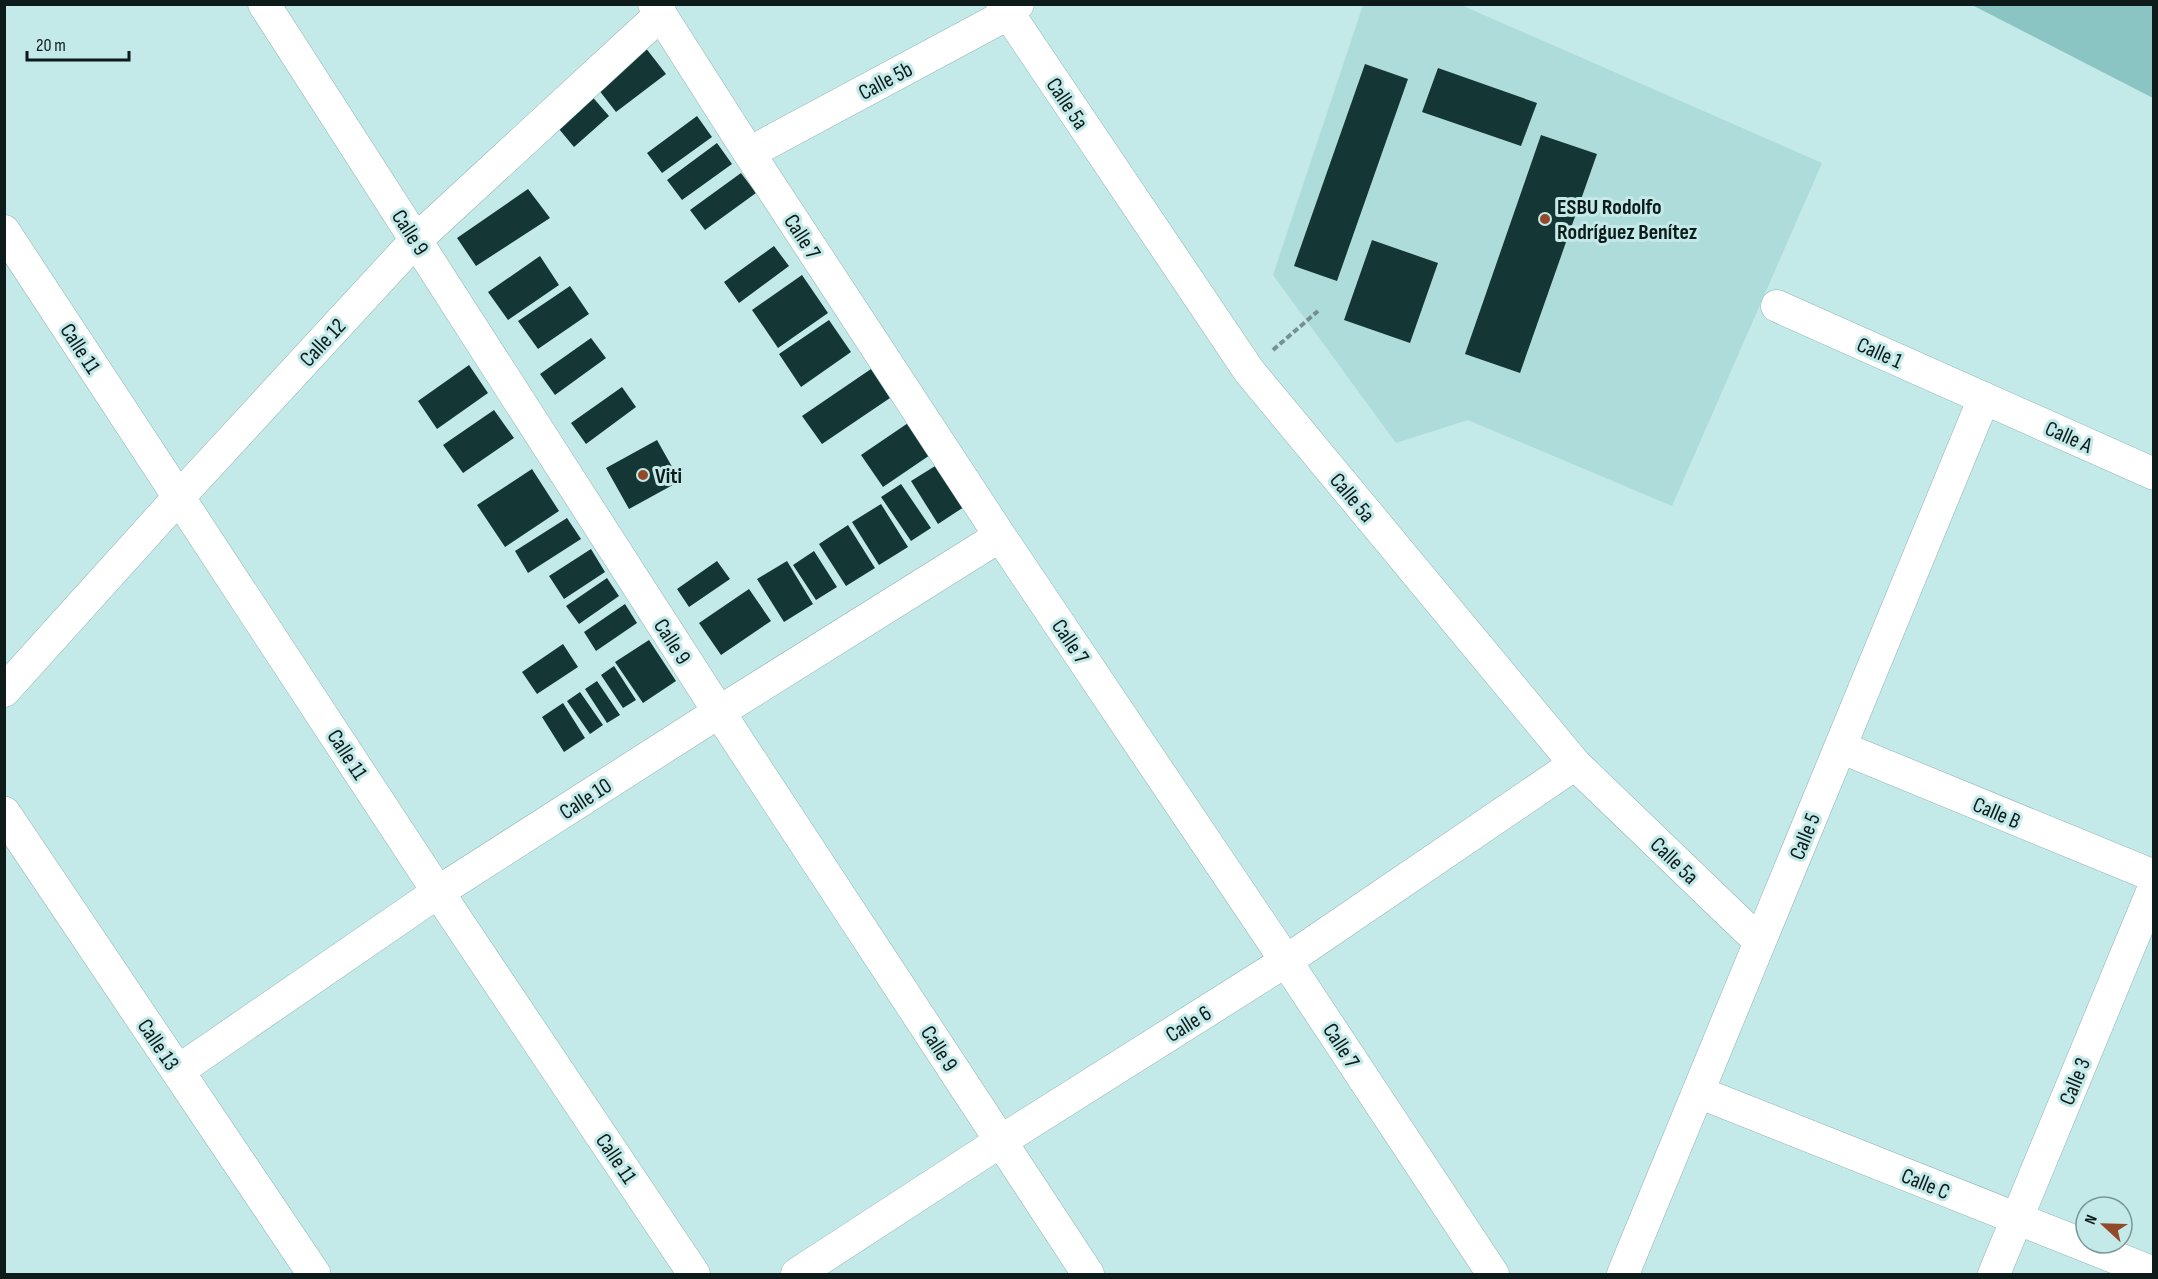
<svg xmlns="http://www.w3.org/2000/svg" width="2158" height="1279" font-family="'Sofia Sans Condensed',sans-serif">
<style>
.built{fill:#addcdb}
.green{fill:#8ac4c3}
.building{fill:#143736}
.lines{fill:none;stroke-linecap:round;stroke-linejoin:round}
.minor-casing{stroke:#8eb4b3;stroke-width:33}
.secondary-casing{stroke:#8eb4b3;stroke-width:34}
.path{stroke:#74908f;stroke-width:4;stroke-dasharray:6 3;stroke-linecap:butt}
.minor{stroke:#fff;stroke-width:32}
.secondary{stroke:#fff;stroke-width:33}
.poi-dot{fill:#924a28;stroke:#c3e9e8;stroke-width:2}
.labels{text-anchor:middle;stroke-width:6;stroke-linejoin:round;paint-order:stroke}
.street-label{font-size:22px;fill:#0d1b1b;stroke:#c3e9e8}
.poi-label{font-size:22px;font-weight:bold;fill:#0d1b1b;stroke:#c3e9e8;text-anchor:start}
</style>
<rect width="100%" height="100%" fill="#c3e9e8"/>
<path class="built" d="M1363 5H1461L1822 163 1672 506 1468 420 1396 443 1273 275Z"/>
<path class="green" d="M1972 5H2153V98Z"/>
<path class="building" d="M645 47 666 74 616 112 595 85Z
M1365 64 1408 79 1337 281 1294 266Z
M1438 68 1537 103 1521 146 1422 112Z
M589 93 609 116 574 147 554 123Z
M697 116 712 137 662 173 647 153Z
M1541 135 1597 154 1520 373 1465 354Z
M717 143 732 164 682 200 667 180Z
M741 173 756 193 705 230 690 210Z
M528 189 550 218 476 266 457 238Z
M1372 240 1438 263 1410 343 1344 320Z
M774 246 789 266 739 303 724 282Z
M540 256 559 285 508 320 488 292Z
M802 275 828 313 778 348 752 310Z
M570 286 589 314 538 349 518 321Z
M829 320 851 352 801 387 779 354Z
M591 338 606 358 555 395 540 374Z
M469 365 488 393 437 429 418 401Z
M871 369 890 398 822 444 802 416Z
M622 387 636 407 586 444 571 423Z
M494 410 514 438 463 473 443 445Z
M911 421 933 453 883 487 861 455Z
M657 440 680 481 629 509 606 468Z
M940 463 967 505 938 524 911 481Z
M532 469 559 511 505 547 477 505Z
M901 484 931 528 911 541 881 497Z
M881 504 908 547 879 565 852 522Z
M567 518 581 539 528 573 515 551Z
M848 525 875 568 846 586 819 544Z
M591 549 605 572 564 599 549 576Z
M814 551 837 587 816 600 793 565Z
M717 561 730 579 689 607 677 589Z
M787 561 813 604 784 622 757 579Z
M607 578 619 596 579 624 566 606Z
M749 589 771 621 721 655 699 623Z
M625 604 637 623 596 651 584 632Z
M649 640 676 681 643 703 615 662Z
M563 644 578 667 537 694 522 672Z
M614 666 636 700 623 708 601 675Z
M597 681 620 715 607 723 585 689Z
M580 692 603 725 590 734 567 701Z
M563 703 585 738 564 752 542 717Z"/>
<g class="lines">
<defs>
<path id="minor" d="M264 4 719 712 1088 1274
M654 4 749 153 1000 536 1286 961 1493 1274
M1002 4 1249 371 1575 764 1760 942
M749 153 1008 14 1018 4
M4 231 438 892 694 1274
M1777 306 2154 474
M4 691 179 497 416 240 661 14
M1840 747 2154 876
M178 1071 438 892 719 712 1000 536
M1698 1092 2154 1273
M797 1274 1001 1141 1286 961 1575 764
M1623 1274 1984 398
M1994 1274 2154 887"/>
<path id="secondary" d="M4 813 314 1274"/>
</defs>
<use href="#minor" class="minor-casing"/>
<use href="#secondary" class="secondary-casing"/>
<path class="path" d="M1273 350 1318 311"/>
<use href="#minor" class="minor"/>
<use href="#secondary" class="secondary"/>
</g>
<g class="poi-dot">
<circle cx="1545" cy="219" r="6"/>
<circle cx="643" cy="475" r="6"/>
</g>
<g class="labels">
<g class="street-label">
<text transform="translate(885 80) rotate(-28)" y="8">Calle 5b</text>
<text transform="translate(1068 103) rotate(56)" y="8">Calle 5a</text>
<text transform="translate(411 232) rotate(57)" y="8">Calle 9</text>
<text transform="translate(803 236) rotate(57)" y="8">Calle 7</text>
<text transform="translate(322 342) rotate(-47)" y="8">Calle 12</text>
<text transform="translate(81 348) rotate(57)" y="8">Calle 11</text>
<text transform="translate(1880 352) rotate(24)" y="8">Calle 1</text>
<text transform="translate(2069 436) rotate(24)" y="8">Calle A</text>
<text transform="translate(1353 497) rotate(50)" y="8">Calle 5a</text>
<text transform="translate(673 641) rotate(57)" y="8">Calle 9</text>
<text transform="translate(1071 641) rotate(56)" y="8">Calle 7</text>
<text transform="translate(348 754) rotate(57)" y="8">Calle 11</text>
<text transform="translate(585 798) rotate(-33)" y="8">Calle 10</text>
<text transform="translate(1997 812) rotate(23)" y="8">Calle B</text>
<text transform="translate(1804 836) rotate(-68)" y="8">Calle 5</text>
<text transform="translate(1675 860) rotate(44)" y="8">Calle 5a</text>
<text transform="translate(1188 1023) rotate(-32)" y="8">Calle 6</text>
<text transform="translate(159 1044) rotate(56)" y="8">Calle 13</text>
<text transform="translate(1342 1045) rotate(57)" y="8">Calle 7</text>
<text transform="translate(940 1048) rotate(57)" y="8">Calle 9</text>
<text transform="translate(2074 1081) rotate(-68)" y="8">Calle 3</text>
<text transform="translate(617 1158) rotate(56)" y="8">Calle 11</text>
<text transform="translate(1926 1183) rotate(22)" y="8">Calle C</text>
</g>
<g class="poi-label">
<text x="1557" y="214">ESBU Rodolfo<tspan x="1557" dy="25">Rodríguez Benítez</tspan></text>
<text x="655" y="483">Viti</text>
</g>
</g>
<rect width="2158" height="1279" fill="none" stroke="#0d1b1b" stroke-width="12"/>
<g transform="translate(2104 1225) rotate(292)"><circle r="28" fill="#c3e9e8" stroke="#7a9796" stroke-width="1.5"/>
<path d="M0-4.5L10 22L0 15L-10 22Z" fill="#924a28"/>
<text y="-9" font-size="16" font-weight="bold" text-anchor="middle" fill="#0d1b1b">N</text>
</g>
<path d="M27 51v9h102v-9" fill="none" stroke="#0d1b1b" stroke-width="3"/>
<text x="36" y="51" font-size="18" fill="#0d1b1b" stroke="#c3e9e8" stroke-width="4.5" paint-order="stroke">20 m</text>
</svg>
